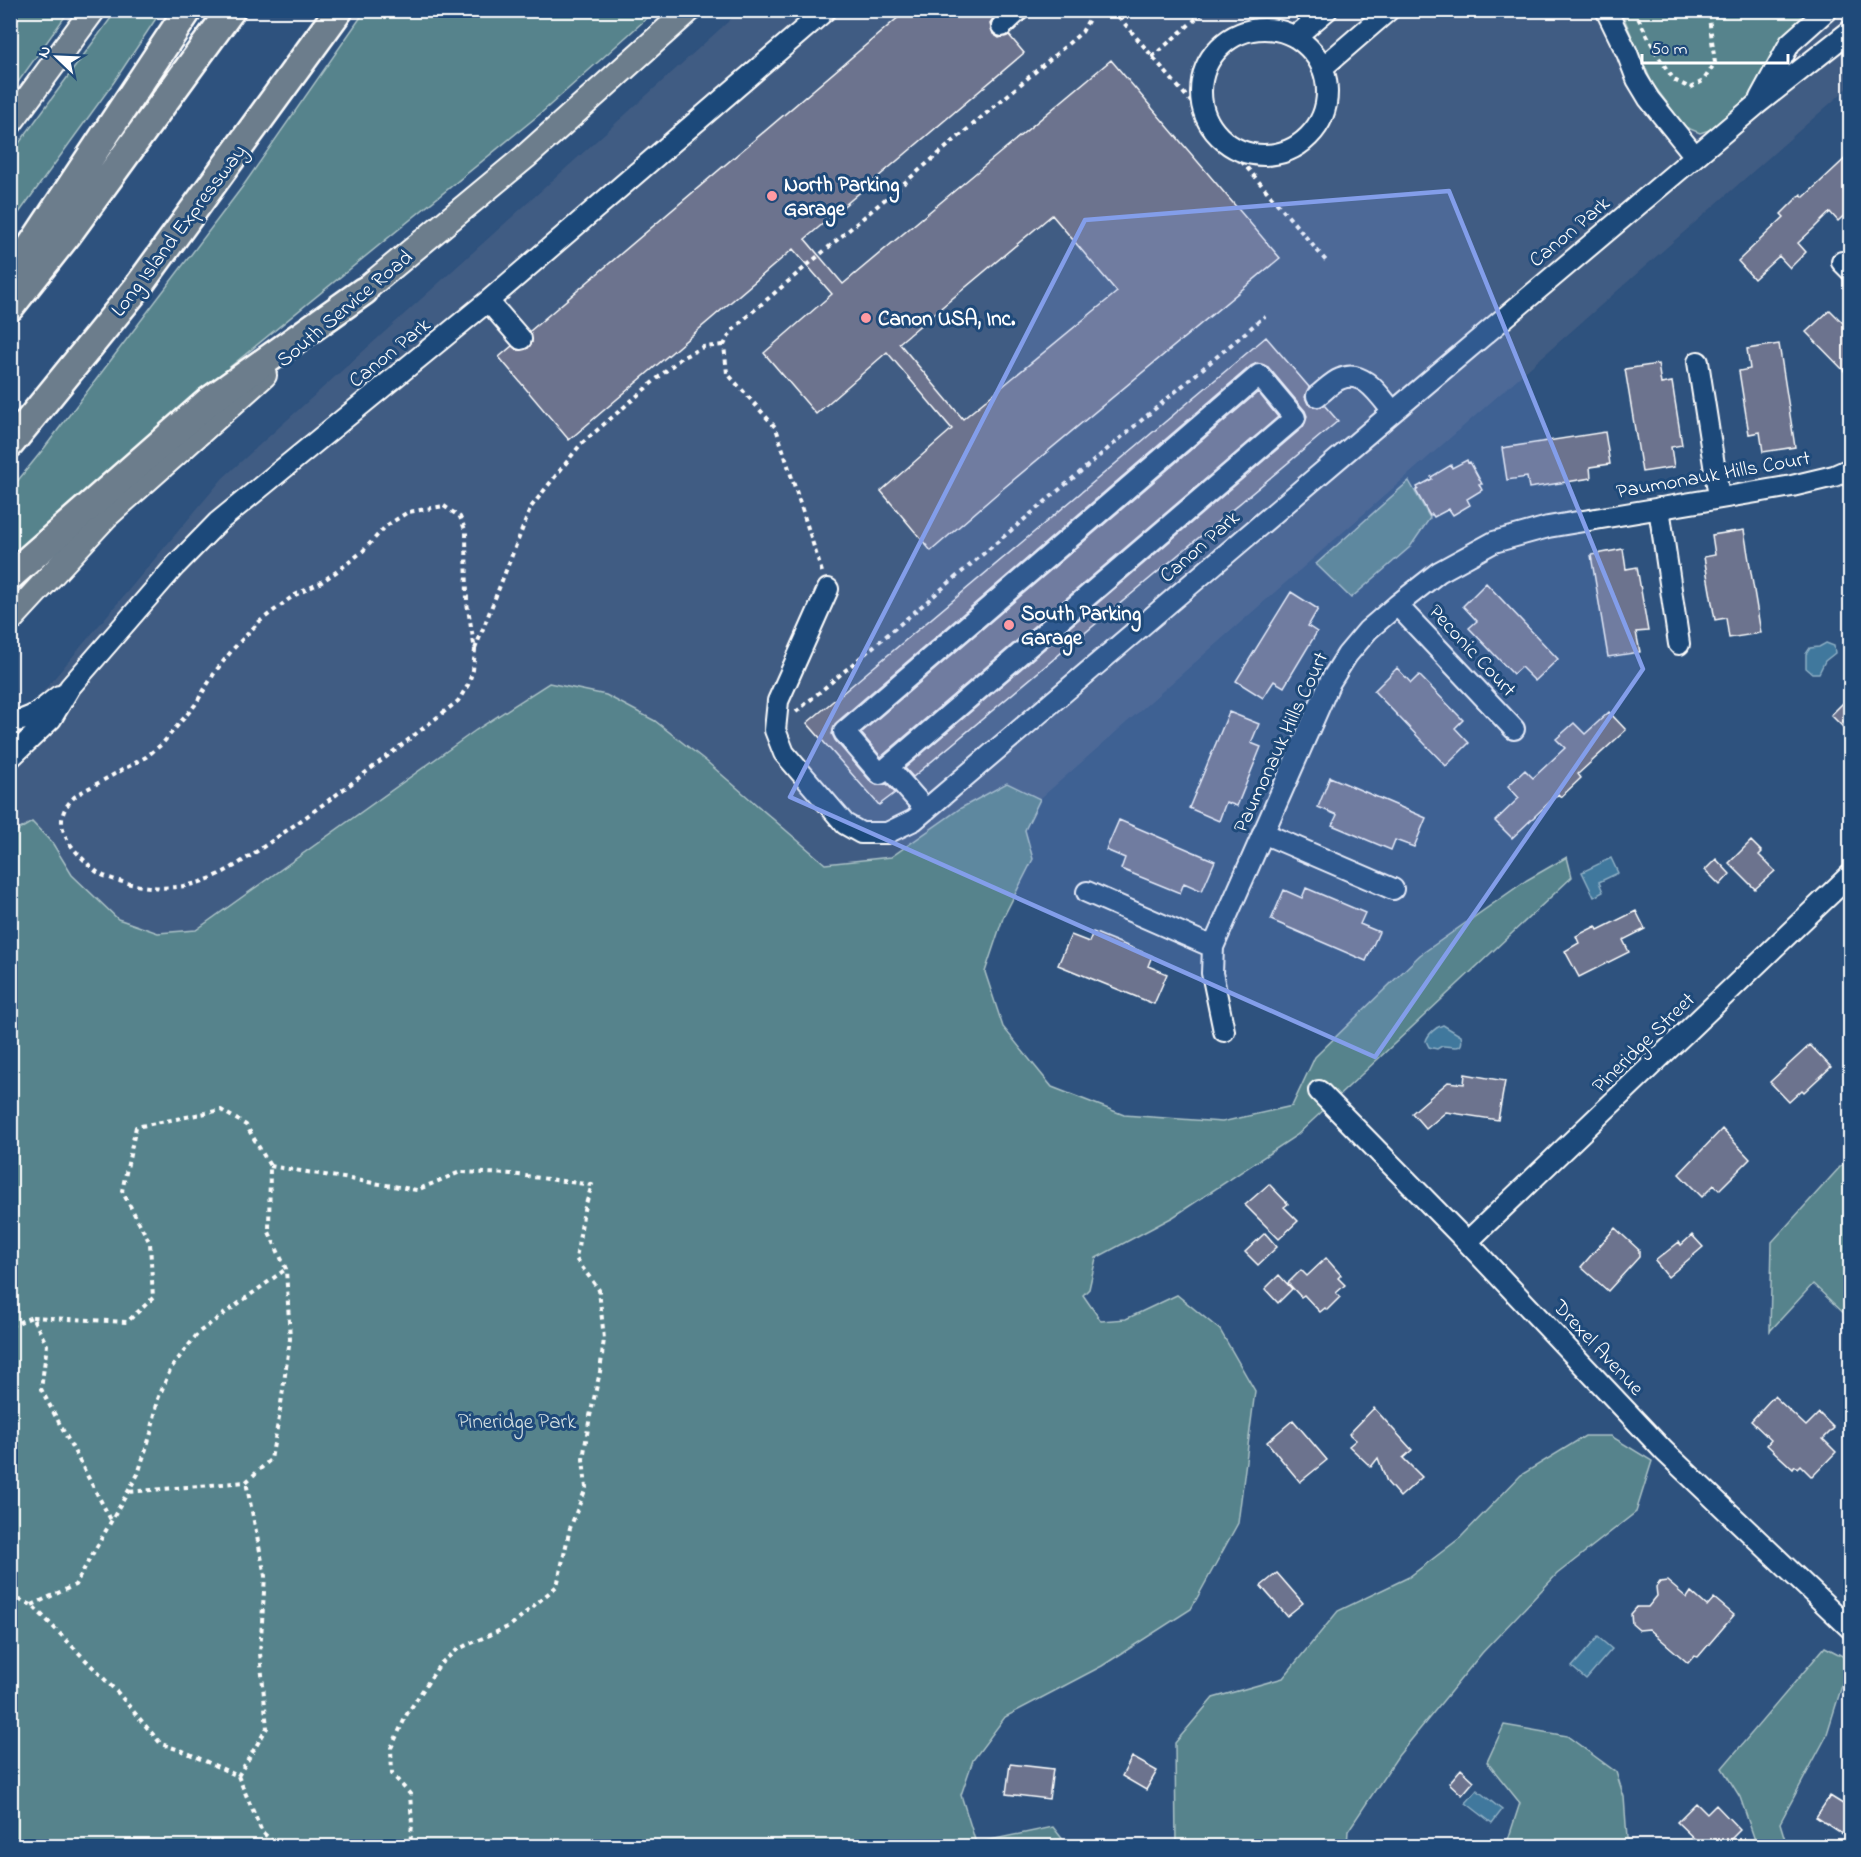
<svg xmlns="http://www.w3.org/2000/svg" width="1861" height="1857" font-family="'Indie Flower',sans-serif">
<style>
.built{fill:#415c83}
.green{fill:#56838c;stroke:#aac1c6;stroke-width:1.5}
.water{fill:#41789d;stroke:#8daec4;stroke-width:1.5}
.building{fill:#6c738e;stroke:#fff;stroke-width:1.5;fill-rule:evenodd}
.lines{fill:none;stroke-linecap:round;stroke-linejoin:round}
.minor-casing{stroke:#fff;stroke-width:24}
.major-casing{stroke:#fff;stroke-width:28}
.highway-casing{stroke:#fff;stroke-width:32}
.path{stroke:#fff;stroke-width:4;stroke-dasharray:4.5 4.5;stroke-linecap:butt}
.minor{stroke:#1f4a7a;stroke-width:20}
.major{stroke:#6c7d8c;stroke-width:24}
.highway{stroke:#6c7d8c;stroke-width:27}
.marked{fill:#839eea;fill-opacity:0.2;stroke:#839eea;stroke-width:4.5;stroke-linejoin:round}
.poi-dot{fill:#ff9aa2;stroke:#1f4a7a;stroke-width:2}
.labels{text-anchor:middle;stroke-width:6;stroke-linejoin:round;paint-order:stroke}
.poi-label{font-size:21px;font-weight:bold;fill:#fff;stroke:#1f4a7a;text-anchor:start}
.street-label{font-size:21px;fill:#fff;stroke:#1f4a7a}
.park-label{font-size:21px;fill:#d5e0e2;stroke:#1f4a7a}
</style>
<rect width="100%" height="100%" fill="#2e527e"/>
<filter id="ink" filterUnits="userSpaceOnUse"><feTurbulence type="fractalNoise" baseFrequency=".0167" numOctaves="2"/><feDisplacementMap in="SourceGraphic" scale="12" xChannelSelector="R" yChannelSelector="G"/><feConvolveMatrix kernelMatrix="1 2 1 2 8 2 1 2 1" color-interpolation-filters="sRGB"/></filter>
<g filter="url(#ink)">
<path class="built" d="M740 11H1850V86L743 1060 508 907 11 961 10 731 223 478Z"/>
<path class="green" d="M11 10 69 11 11 92 10 11Z
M116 11H161L114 82 11 224V154Z
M365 11H655L540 114 209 384 11 558V489L45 447 243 186Z
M1621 11H1816L1766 70 1743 104 1715 128 1700 133 1685 127 1652 83Z
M1409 481 1430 518 1410 547 1351 598 1316 564Z
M549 683 606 695 655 721 706 761 825 864 891 857 961 808 1007 783 1040 799 1025 830 1033 859 1003 918 985 972 1003 1027 1052 1087 1124 1115 1222 1122 1292 1106 1315 1057 1420 955 1527 880 1567 857 1572 877 1297 1135 1173 1217 1096 1258 1089 1289 1083 1295 1101 1321 1126 1319 1177 1295 1220 1330 1255 1391 1238 1523 1191 1609 1102 1666 1005 1717 973 1760 961 1795 976 1843 1053 1827 1064 1841 1063 1846H11L10 835 32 822 53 844 72 875 118 919 158 933 196 930 476 730Z
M1850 1156V1319L1813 1284 1770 1331 1772 1242Z
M1585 1436H1611L1652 1461 1636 1512 1557 1574 1482 1653 1398 1756 1348 1831 1347 1846H1176L1175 1743 1213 1698 1283 1678 1338 1611 1409 1577 1460 1538 1521 1475Z
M1825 1647 1850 1660 1826 1737 1780 1823 1787 1846H1757L1740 1797 1722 1768Z
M1504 1725 1567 1736 1616 1772 1624 1797 1627 1838 1635 1846H1506L1520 1803 1487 1762Z"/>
<path class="water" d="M1826 643 1834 646 1835 653 1825 661 1819 673H1812L1806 668V654L1810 648 1819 647Z
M1611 858 1618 873 1599 882 1603 892 1594 897 1582 872Z
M1443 1025 1461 1036C1465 1053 1451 1045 1442 1046L1437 1049 1429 1047 1426 1041C1428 1034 1436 1027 1443 1025Z
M1598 1637 1612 1649 1586 1679 1572 1667Z
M1477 1790 1502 1810 1492 1823 1466 1803Z"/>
<path class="building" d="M907 10H989L994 17 990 23 993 34 999 38 1009 35 1024 53 805 239 843 284 1111 60 1280 258 1000 491 931 551 881 491 952 429 887 352 816 414 764 353 832 294 793 249 569 440 499 357 512 346 518 350 528 348 532 342 530 331ZM1052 215 1117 292 963 419 899 343Z
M1851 153V187L1844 193 1851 200V209L1838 221 1830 212 1814 228 1798 243 1806 252 1790 268 1779 256 1754 279 1738 261 1784 217 1781 214 1801 194 1804 197Z
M1830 310 1851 331V378L1806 332Z
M1266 337 1309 387 1305 397 1308 404 1318 408 1324 405 1338 421 913 777 905 768 1303 427 1307 416 1305 411 1268 367 1257 363 1251 366 836 723 832 734 835 740 871 782 877 785 887 784 895 793 879 805 807 723Z
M1779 344 1795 447 1763 452 1760 432 1749 434 1739 371 1750 369 1747 349Z
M1658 364 1661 384 1672 382 1682 445 1671 447 1674 467 1642 472 1625 369Z
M1258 392 1278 417 881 757 861 733Z
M1605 432 1610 464 1590 467 1591 478 1529 488 1527 477 1507 480 1502 448Z
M1467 460 1468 463 1470 462 1482 484H1479L1482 490 1467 499 1470 505 1453 515 1449 509 1434 517 1432 514 1430 516 1416 491 1418 489 1417 487 1432 479 1431 477 1451 465 1452 468Z
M1744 530 1761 633 1729 638 1726 618 1715 620 1704 557 1715 555 1712 535Z
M1623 549 1626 569 1637 567 1648 631 1636 632 1640 652 1608 657 1591 555Z
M1486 583 1558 659 1535 681 1521 667 1513 674 1469 628 1477 621 1463 606Z
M1291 592 1318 609 1308 626 1317 632 1284 687 1274 681 1263 698 1236 681Z
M1397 668 1411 683 1419 675 1463 720 1455 728 1469 743 1446 766 1374 691Z
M1851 695V735L1831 715Z
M1229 712 1259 724 1251 743 1261 747 1237 806 1226 802 1219 821 1189 808Z
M1609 712 1626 730 1578 774 1581 778 1561 797 1558 794 1512 838 1495 821 1519 798 1508 786 1525 770 1533 778 1565 748 1556 739 1574 723 1585 734Z
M1330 777 1426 818 1414 847 1395 840 1391 850 1332 825 1337 815 1318 807Z
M1119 820 1215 861 1202 891 1184 883 1180 893 1121 869 1125 858 1106 850Z
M1751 841 1762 852 1759 855 1775 871 1755 889 1729 863Z
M1716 859 1730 874 1720 885 1705 870Z
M1306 888 1365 913 1360 924 1379 932 1366 961 1271 920 1284 890 1302 898Z
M1636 911 1645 929 1623 940 1629 952 1579 977 1565 951 1579 943 1576 936 1596 926 1598 930Z
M1093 932 1152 956 1148 966 1167 974 1154 1004 1058 965 1071 935 1089 942Z
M1810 1045 1831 1067 1804 1092 1802 1090 1789 1102 1770 1082Z
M1465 1074 1505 1081 1498 1120 1446 1112 1426 1129 1412 1113 1448 1082 1464 1084Z
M1722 1129 1750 1159 1719 1190 1714 1185 1702 1197 1679 1174Z
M1269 1184 1288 1204 1284 1207 1298 1221 1279 1239 1245 1205Z
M1615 1228 1639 1250V1257L1608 1291 1581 1267Z
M1265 1233 1277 1247 1258 1265 1245 1252Z
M1692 1235 1703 1247 1668 1277 1655 1261 1679 1242 1681 1245Z
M1326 1258 1341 1275 1338 1278 1345 1285 1336 1293 1340 1297 1327 1310 1325 1308 1320 1312 1304 1295 1301 1297 1288 1283 1301 1270 1307 1276Z
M1279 1275 1292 1289 1278 1303 1265 1289Z
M1774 1396 1806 1426 1819 1413 1834 1428 1823 1439 1836 1452 1812 1477 1800 1465 1797 1468 1795 1466 1793 1469 1767 1445 1771 1440 1751 1421Z
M1374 1408 1412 1450 1403 1458 1422 1477 1400 1497 1387 1482 1378 1458 1371 1467 1349 1446 1356 1440 1349 1434Z
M1293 1420 1327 1460 1300 1482 1267 1442Z
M1277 1573 1303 1603 1287 1616 1261 1586Z
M1667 1581 1687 1598 1691 1592 1707 1606 1714 1598 1734 1615 1698 1657 1694 1656 1688 1663 1649 1629 1639 1630 1632 1624 1631 1614 1637 1607H1648L1657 1596 1656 1587 1660 1582Z
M1132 1757 1157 1771 1146 1790 1122 1776Z
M1010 1764 1053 1769 1049 1799 1006 1794Z
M1461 1769 1474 1781 1462 1795 1449 1783Z
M1830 1796 1851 1809V1840L1816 1817Z
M1696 1803 1707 1814 1716 1805 1740 1830 1724 1846H1702L1677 1822Z"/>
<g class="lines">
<defs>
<path id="minor" d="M1606 10 1627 53 1637 79 1649 99 1695 156
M1002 26 1019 10
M1201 92a63 63 0 1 1 126 0a63 63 0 1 1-126 0Z
M1295 37 1327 10
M1322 68 1389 10
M1760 98 1790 43 1827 10
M1842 262 1850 270
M488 301 521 339
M1698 362 1719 497
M1317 396C1324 391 1332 382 1340 379 1363 368 1380 396 1393 412
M1659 508 1679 644
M828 589 778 701 775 730 784 753 845 824 861 833H887L914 820 1393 412 1756 105 1850 31
M1397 605 1514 729
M10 720C29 724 45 706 59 696
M10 758 51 719 70 687 175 566 218 522 488 301 826 10
M888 767 880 774 844 732 1259 375 1295 418 888 767 926 810
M1263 833 1393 889
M1087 892 1213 947
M1224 1031 1212 973 1213 947 1330 682 1347 655 1368 630 1397 605 1439 572 1494 542 1548 527 1792 486 1834 476 1850 469
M1319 1091 1467 1242 1664 1451 1850 1628
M1467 1242 1850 875"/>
<path id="major" d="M10 123 93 10
M350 302 525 157 689 10
M10 620 106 516 264 375"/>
<path id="highway" d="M10 278 188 10
M10 307 67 235 231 10
M10 444 137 288 339 10
M10 576 209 401 364 291"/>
</defs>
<use href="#minor" class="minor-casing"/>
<use href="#major" class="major-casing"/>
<use href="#highway" class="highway-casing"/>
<path class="path" d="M1113 10 1327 262
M1634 10 1658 56 1674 80 1690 88 1703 81 1715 63 1708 10
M1152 57 1206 10
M444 506 460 517 466 532 467 603 475 650 473 670 468 685 458 701C398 748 338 795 276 838 251 855 226 875 197 883 166 892 133 887 104 876 97 873 91 867 86 862 64 841 49 817 78 794L146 757 162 744 195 705 215 672 233 649 259 622 293 596 320 583 339 570 363 551 386 526 408 512Z
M822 572 776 428 727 373 724 345 731 332 744 319 1082 32 1094 10
M475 649 531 507 581 444 681 358 703 347 724 345
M796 712 1265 316
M270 1166 417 1190 460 1172 511 1174 592 1185 584 1210 576 1259 599 1290 604 1339 600 1372 590 1416 583 1459 586 1488 570 1528 557 1586 510 1626 458 1649 440 1664 407 1714 391 1748 392 1774 410 1794 412 1824 410 1846
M32 1317 127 1322 153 1298 150 1243 122 1191 136 1127 221 1110 246 1125 270 1166 269 1232 286 1269 290 1339 279 1418 271 1459 246 1482 128 1492
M10 1326 32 1317 47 1345 41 1389 111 1520
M10 1596 32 1605 118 1693 161 1744 183 1751 238 1776 262 1832 278 1846
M32 1605 75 1585 138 1474 151 1433 158 1399 171 1368 199 1332 286 1269
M238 1776 267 1728 260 1653 265 1576 246 1482"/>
<use href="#minor" class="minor"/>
<use href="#major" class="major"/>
<use href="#highway" class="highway"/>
</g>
</g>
<path class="marked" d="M1449 191 1643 669 1375 1057 790 797 1085 220Z"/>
<g class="poi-dot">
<circle cx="772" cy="196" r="6"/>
<circle cx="866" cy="318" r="6"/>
<circle cx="1009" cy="625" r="6"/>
</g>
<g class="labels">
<g class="poi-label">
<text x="784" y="191">North Parking<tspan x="784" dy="24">Garage</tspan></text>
<text x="878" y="325">Canon USA, Inc.</text>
<text x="1021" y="620">South Parking<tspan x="1021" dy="24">Garage</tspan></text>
</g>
<g class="street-label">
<text transform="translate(178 230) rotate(-53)" y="7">Long Island Expressway</text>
<text transform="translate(1569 231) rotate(-40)" y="7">Canon Park</text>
<text transform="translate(344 308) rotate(-40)" y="7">South Service Road</text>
<text transform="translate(389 352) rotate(-39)" y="7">Canon Park</text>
<text transform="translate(1713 474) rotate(-10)" y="7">Paumonauk Hills Court</text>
<text transform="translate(1199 546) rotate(-41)" y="7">Canon Park</text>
<text transform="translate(1473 650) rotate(47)" y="7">Peconic Court</text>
<text transform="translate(1280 742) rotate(-65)" y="7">Paumonauk Hills Court</text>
<text transform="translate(1643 1042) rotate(-44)" y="7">Pineridge Street</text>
<text transform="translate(1599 1347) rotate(47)" y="7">Drexel Avenue</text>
</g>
<g class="park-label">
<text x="517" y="1428">Pineridge Park</text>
</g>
</g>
<rect width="1861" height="1857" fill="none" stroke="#1f4a7a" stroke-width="36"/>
<rect x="18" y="18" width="1825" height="1821" fill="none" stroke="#fff" stroke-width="2" filter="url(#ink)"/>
<g transform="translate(57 57) rotate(293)" stroke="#1f4a7a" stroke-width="4.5" paint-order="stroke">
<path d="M0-4.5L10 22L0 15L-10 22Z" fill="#ffffff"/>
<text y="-9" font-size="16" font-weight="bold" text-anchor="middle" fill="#ffffff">N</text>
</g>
<path d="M1642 54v9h146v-9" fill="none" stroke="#ffffff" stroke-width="3"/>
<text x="1651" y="54" font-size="18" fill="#ffffff" stroke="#1f4a7a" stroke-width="4.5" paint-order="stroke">50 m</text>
</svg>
